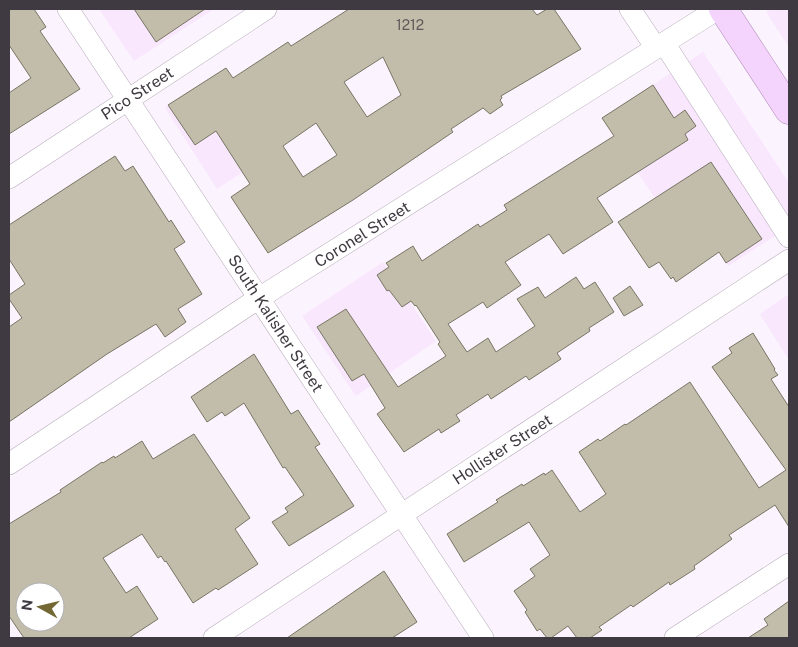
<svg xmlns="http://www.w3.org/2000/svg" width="798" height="647" font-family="'Public Sans',sans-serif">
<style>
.built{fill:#f9e7fe}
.building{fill:#c1bdaa;stroke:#787564;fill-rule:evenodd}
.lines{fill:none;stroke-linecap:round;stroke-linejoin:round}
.minor-casing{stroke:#b7abba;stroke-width:22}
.major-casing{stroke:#af8bb9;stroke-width:29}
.minor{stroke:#fff;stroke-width:21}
.major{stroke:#f4d3fc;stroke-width:28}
.labels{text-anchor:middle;stroke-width:4;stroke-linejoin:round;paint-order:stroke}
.number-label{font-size:14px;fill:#605b5b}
.street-label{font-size:16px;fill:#3f3a41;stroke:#fff}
</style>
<rect width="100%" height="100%" fill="#fbf3fd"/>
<path class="built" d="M99 9H214L134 61Z
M771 9H789V47L766 12Z
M703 52 789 183V227L728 266 693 212 656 200 602 118Z
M225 69 278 149 217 189 165 108Z
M383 262 436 341 356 396 302 316Z
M789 294V360L760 314Z"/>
<path class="building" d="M9 9H34L46 27 40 31 80 89 9 134V93L31 78 9 45Z
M134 9H205L156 42Z
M349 9H532L537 15 547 9H554L581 49 501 96 502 98 500 100 503 105 490 114 483 108 451 129 453 132 353 200 268 253 231 197 250 184 216 131 195 145 168 105 226 68 233 78 288 42 291 46ZM383 57 401 95 367 117 344 82ZM316 123 337 155 303 177 283 146Z
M653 85 674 118 685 110 696 126 685 134 688 140 597 198 613 222 563 254 549 234 505 262 521 285 487 308 483 302 448 324 467 352 488 338 496 352 535 326 517 299 538 287 545 298 576 277 584 289 595 282 614 312 589 328 590 331 557 353 561 359 529 380 526 376 491 399 488 394 456 415 460 421 441 433 439 429 404 452 377 414 385 408 364 374 352 381 317 327 346 309 398 387 446 356 438 344 440 342 416 305 415 306 411 301 402 307 389 290 387 291 377 275 389 267 386 263 413 246 422 261 478 224 480 227 507 210 504 205 614 136 602 118Z
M115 156 125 171 133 166 169 222 171 220 185 242 174 249 202 294 178 309 186 322 165 337 156 324 107 354 9 422V327L22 318 9 299V295L25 284 9 259V225Z
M711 162 762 239 726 263 719 252 676 282 673 277 671 279 659 262 649 268 618 222Z
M630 286 643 305 624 316 613 298Z
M753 333 775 369 774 370 778 375 771 379 789 407V527L775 505 729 535 732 539 694 566 695 569 670 585 669 582 633 607 631 605 599 627 602 630 590 638H577L568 626 551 638H547L540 629 537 631 525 612 527 610 514 591 535 576 530 569 550 555 529 522 464 562 447 534 498 502 496 500 522 484 523 486 544 473 545 475 552 470 580 512 606 494 579 452 598 439 600 441 625 424 626 425 690 382 759 488 786 470 712 367 732 353 729 348Z
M254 354 291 414 298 410 320 444 315 447 354 506 289 546 272 522 288 512 285 508 304 495 285 467 283 468 244 403 225 416 222 412 207 422 191 397Z
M194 434 250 518 235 529 258 564 218 590 216 588 193 603 166 561 165 562 161 556 158 558 142 534 103 558 126 593 137 586 158 619 129 638H24L9 616V524L61 492 60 490 102 462 103 463 114 456 115 458 142 441 153 459ZM25 592H55V622H25Z
M384 571 417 622 392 638H287Z
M789 601V638H748L768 625 764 619Z"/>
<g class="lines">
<defs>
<path id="minor" d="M68 9 483 638
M630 9 656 48
M664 43 789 237
M9 178 266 9
M9 464 259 298 718 9
M214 638 789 260
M675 638 789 564"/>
<path id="major" d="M723 9 789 110"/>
</defs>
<use href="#minor" class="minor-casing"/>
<use href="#major" class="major-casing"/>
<use href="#minor" class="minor"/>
<use href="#major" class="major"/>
</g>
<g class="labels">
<g class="number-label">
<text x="410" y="30">1212</text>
</g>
<g class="street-label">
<text transform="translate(137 93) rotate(-33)" y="6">Pico Street</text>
<text transform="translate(362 234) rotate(-32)" y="6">Coronel Street</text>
<text transform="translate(276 323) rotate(57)" y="6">South Kalisher Street</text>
<text transform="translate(502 449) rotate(-33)" y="6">Hollister Street</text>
</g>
</g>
<rect width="798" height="647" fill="none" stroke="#3f3a41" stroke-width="20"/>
<g transform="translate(40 607) rotate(278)"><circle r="24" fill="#ffffff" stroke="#b2b0b3"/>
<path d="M0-4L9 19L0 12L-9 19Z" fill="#736834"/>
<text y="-8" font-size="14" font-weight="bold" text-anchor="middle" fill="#3f3a41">N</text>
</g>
</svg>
